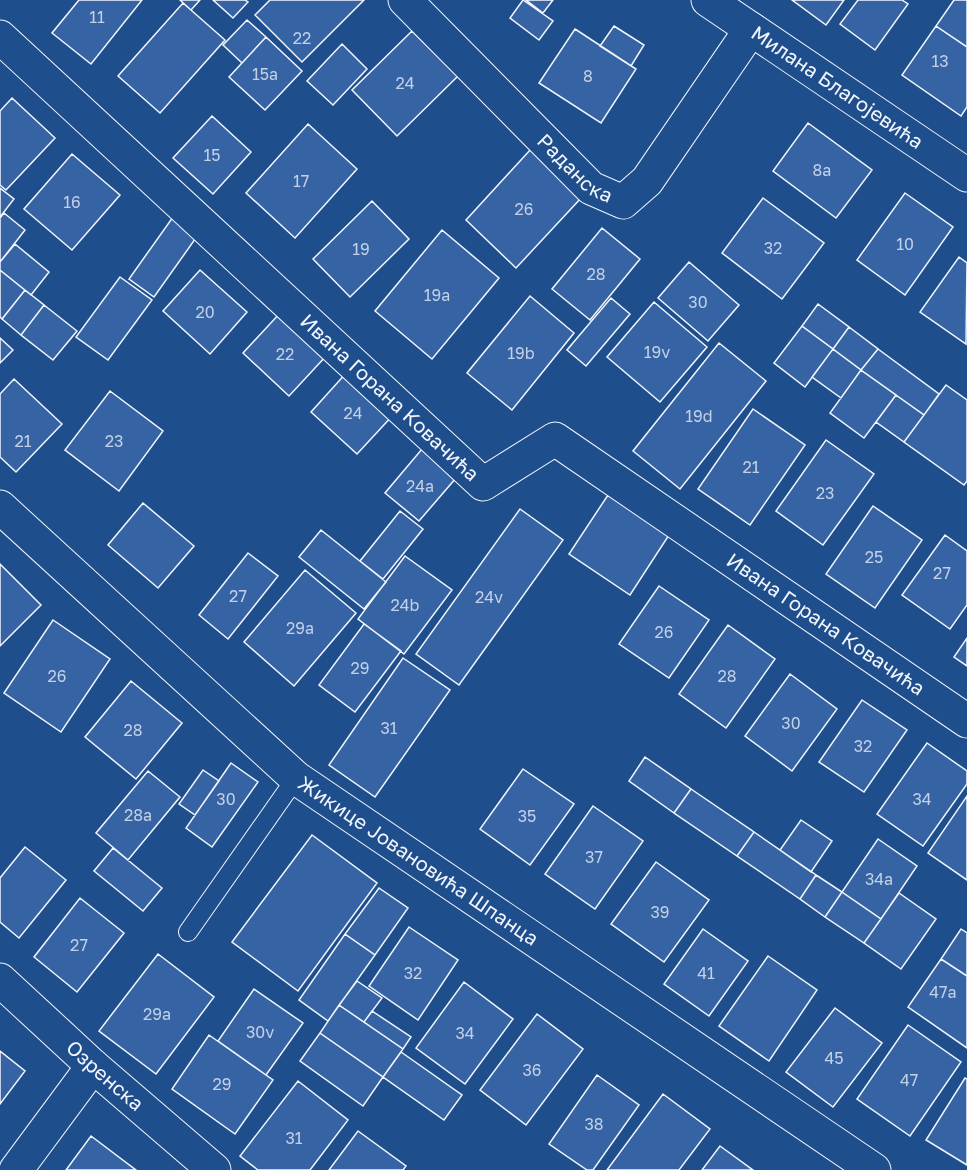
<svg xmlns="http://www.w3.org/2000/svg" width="967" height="1170" font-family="'Golos Text',sans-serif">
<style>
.building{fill:#3563a3;stroke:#f2f6ff;stroke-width:1.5}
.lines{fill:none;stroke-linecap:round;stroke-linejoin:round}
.lane-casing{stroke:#f2f6ff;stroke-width:20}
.street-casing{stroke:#f2f6ff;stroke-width:35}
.lane{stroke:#1f4e8c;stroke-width:18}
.street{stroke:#1f4e8c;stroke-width:33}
.labels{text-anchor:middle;stroke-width:4.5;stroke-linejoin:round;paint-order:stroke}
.number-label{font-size:16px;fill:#c3d1e8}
.street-label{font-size:20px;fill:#f2f6ff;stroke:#1f4e8c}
</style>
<rect width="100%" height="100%" fill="#1f4e8c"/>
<path class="building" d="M79 0H142L91 64 52 33Z
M180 0H200L191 10Z
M213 0H245L248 2 233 18Z
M270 0H364L302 62 255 15Z
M523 0 553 21 539 40 510 18Z
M526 0H553L543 13Z
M792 0H844L826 25Z
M858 0H902L908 4 875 50 840 24Z
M954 0H967V47L936 26Z
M183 3 225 40 160 113 118 76Z
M247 20 266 37 242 63 223 45Z
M614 26 644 45 631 66 600 46Z
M936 26 967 47V107L961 116 902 75Z
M575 29 636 69 601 123 539 83Z
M412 31 458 76 397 136 352 90Z
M266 37 302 71 265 110 229 77Z
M342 44 367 69 333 105 307 81Z
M12 98 55 138 6 190 0 185V111Z
M212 116 251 152 213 194 173 158Z
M808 123 872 170 836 218 773 171Z
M308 124 357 169 295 238 246 193Z
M531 149 582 197 516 268 466 220Z
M72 154 120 195 72 250 24 209Z
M0 188 14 199 0 217Z
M905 193 953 227 905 295 857 260Z
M763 198 824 243 782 299 722 253Z
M372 201 409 239 350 297 313 259Z
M4 213 25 230 0 262V218Z
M173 217 198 235 154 297 129 279Z
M602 228 640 259 590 320 552 289Z
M442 230 499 278 432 359 375 311Z
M15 244 49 272 31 295 0 270V262Z
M959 257 967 263 966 344 920 312Z
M689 262 739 305 708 341 658 298Z
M0 270 25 290 2 319 0 317Z
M200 270 247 312 210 354 163 311Z
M120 277 152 300 108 360 76 337Z
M25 290 44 305 21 335 2 319Z
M530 296 574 333 512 410 467 373Z
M611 298 630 314 586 366 567 350Z
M654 302 707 347 660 402 607 357Z
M818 304 849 327 833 349 802 326Z
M44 305 77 331 53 360 21 335Z
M281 312 327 355 289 396 243 353Z
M802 326 833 349 805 387 774 363Z
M849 327 878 349 861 370 833 349Z
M0 338 13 350 0 363Z
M719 343 766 381 680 489 633 451Z
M833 349 861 370 841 398 812 377Z
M878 349 939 394 924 415 861 370Z
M861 370 896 395 864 438 830 413Z
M348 371 394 414 357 454 311 412Z
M14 379 62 424 16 472 0 457V394Z
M946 385 967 400V481L964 485 904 442Z
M110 391 163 431 119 491 65 450Z
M896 395 924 415 904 442 876 422Z
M753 409 805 445 750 525 698 489Z
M826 440 874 474 823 545 776 511Z
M422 449 456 478 419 521 385 493Z
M608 495 669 535 630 595 569 554Z
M143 503 194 546 158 588 108 545Z
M873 506 922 540 875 608 826 574Z
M520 509 563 540 459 685 416 654Z
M400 511 423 529 383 579 360 561Z
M321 530 386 582 364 609 299 557Z
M945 535 967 551V605L950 629 902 595Z
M248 553 278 576 228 639 199 615Z
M405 556 452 590 404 654 358 619Z
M0 564 41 605 0 646Z
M305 570 356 613 294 686 244 642Z
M659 586 709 620 669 678 619 644Z
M53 620 110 659 61 732 4 693Z
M364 624 401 651 355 712 319 685Z
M728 625 775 659 726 728 679 694Z
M967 638V666L954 657Z
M403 658 450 690 375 797 329 765Z
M790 674 837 709 792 771 745 736Z
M131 681 182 723 136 779 85 737Z
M862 700 907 730 864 792 819 762Z
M927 743 967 771V784L923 846 877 814Z
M645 757 691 789 674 813 629 781Z
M231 763 258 782 212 847 186 828Z
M523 769 574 804 530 865 480 829Z
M203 770 219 781 195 815 179 804Z
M148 771 180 797 128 860 96 833Z
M691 789 754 832 737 856 674 813Z
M967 796V880L928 853Z
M593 806 643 841 595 909 545 874Z
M801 820 832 841 811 872 780 850Z
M754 832 816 875 800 899 737 856Z
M312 835 377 883 298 991 232 942Z
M878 839 917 866 881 919 842 892Z
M25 847 66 880 19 938 0 922V878Z
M113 848 162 888 143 911 94 871Z
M656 862 709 900 664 962 611 924Z
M816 875 842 892 825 917 800 899Z
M379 888 408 908 375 955 345 934Z
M842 892 881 919 864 943 825 917Z
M899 893 936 919 901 969 864 943Z
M80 898 124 933 77 992 34 957Z
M409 927 458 960 418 1020 369 986Z
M703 929 748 961 709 1016 664 984Z
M961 929 967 933V976L941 959Z
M345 934 375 955 328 1021 299 1000Z
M158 954 214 997 156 1074 99 1031Z
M768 956 817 990 769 1061 719 1026Z
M941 959 967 976V1048L908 1007Z
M357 981 382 998 364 1022 339 1005Z
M464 982 513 1019 465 1084 416 1048Z
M254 989 303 1023 266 1075 218 1041Z
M339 1005 403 1049 383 1077 320 1033Z
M835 1008 882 1043 833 1107 786 1072Z
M372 1011 411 1037 403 1049 364 1022Z
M537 1014 583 1049 526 1125 480 1090Z
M908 1025 961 1062 910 1136 857 1099Z
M320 1033 383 1077 363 1106 300 1061Z
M209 1035 273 1080 235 1134 172 1089Z
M0 1051 25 1071 0 1104Z
M401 1052 462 1095 444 1120 383 1077Z
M597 1075 639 1105 593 1170H587L549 1144Z
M965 1078 967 1079V1165L926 1140Z
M298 1081 348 1120 310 1170H258L240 1156Z
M663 1094 710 1129 679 1170H607Z
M358 1131 406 1166 403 1170H329Z
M91 1136 136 1170H66Z
M720 1146 753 1170H702Z"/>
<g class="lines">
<defs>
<path id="lane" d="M188 932 296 778"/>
<g id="street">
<path id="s1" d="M405 0 591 188 623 202 647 181 751 29"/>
<path id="s2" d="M708 0 967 175"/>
<path id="s3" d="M0 37 483 484 555 439 967 721"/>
<path id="s4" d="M0 507 296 778 874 1170"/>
<path id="s5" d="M0 980 93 1066 214 1170"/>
<path d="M16 1170 93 1066"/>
</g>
</defs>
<use href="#lane" class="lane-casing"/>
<use href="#street" class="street-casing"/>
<use href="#lane" class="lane"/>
<use href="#street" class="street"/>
</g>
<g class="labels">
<g class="number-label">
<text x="97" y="23">11</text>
<text x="302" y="44">22</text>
<text x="940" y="67">13</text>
<text x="265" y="80">15a</text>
<text x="588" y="82">8</text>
<text x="405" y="89">24</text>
<text x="212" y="161">15</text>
<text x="822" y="176">8a</text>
<text x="301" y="187">17</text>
<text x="72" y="208">16</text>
<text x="524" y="215">26</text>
<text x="905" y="250">10</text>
<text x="773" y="254">32</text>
<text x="361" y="255">19</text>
<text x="596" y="280">28</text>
<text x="437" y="301">19a</text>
<text x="698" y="308">30</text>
<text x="205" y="318">20</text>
<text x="657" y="358">19v</text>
<text x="521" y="359">19b</text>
<text x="285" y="360">22</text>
<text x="353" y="419">24</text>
<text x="699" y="422">19d</text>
<text x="23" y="447">21</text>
<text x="114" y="447">23</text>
<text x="751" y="473">21</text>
<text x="420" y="492">24a</text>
<text x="825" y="499">23</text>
<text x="874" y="563">25</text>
<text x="942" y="579">27</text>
<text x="238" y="602">27</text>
<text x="489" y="603">24v</text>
<text x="405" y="611">24b</text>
<text x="300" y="634">29a</text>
<text x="664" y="638">26</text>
<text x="360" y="674">29</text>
<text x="57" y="682">26</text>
<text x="727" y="682">28</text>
<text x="791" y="729">30</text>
<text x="389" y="734">31</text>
<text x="133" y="736">28</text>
<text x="863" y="752">32</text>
<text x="226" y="805">30</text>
<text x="922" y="805">34</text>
<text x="138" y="821">28a</text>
<text x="527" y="822">35</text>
<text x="594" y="863">37</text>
<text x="879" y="885">34a</text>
<text x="660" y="918">39</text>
<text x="79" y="951">27</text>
<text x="413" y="979">32</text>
<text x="706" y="979">41</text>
<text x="943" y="998">47a</text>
<text x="157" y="1020">29a</text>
<text x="260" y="1038">30v</text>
<text x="465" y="1039">34</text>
<text x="834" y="1064">45</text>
<text x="532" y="1076">36</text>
<text x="909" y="1086">47</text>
<text x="222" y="1090">29</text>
<text x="594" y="1130">38</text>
<text x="294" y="1144">31</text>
</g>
<g class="street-label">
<text dy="7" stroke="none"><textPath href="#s2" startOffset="156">Милана Благојевића</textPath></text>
<text dy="7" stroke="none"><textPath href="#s1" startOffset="240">Раданска</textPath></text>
<text dy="7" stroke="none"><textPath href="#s3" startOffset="531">Ивана Горана Ковачића</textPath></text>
<text dy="7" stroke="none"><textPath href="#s3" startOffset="1071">Ивана Горана Ковачића</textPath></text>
<text dy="7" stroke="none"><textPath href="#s4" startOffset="549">Жикице Јовановића Шпанца</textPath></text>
<text dy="7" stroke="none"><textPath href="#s5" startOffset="142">Озренска</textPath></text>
</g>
</g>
</svg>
